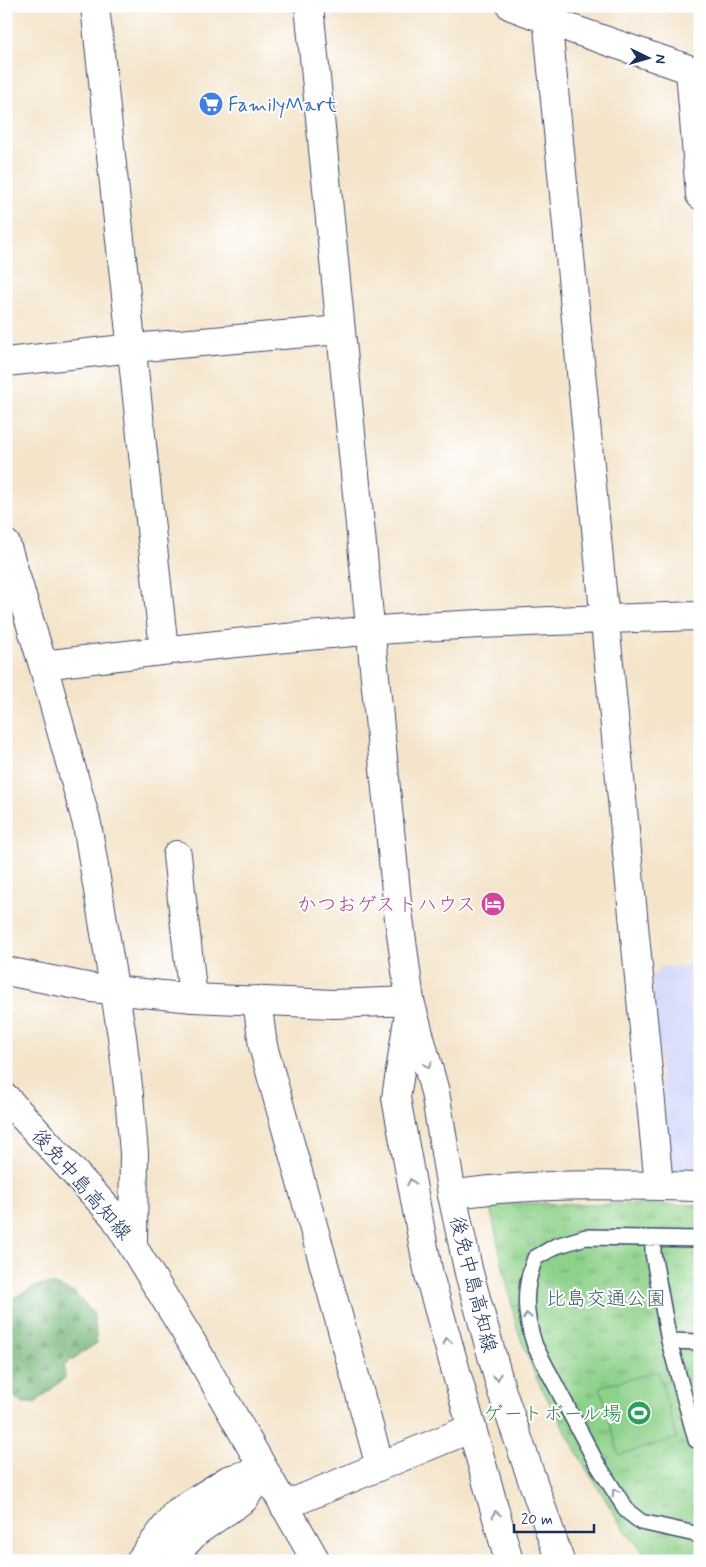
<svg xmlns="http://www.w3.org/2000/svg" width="706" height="1567" font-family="Mynerve,'Klee One',sans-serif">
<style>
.built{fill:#d3d8f9}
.grass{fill:url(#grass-tufts);stroke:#548074}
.forest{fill:url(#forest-firs);stroke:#46716a}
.pitch{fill:#8ed18a;stroke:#548074}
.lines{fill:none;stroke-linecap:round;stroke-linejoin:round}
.service-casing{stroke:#3c4a6e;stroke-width:18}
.minor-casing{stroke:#3c4a6e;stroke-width:30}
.tertiary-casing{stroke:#3c4a6e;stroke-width:30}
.secondary-casing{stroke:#3c4a6e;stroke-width:30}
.service{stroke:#fff;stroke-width:15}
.minor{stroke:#fff;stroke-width:28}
.tertiary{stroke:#fff;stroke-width:28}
.secondary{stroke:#fff;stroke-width:28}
.oneway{stroke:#8d97ae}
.labels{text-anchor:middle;stroke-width:4;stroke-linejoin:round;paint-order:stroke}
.shop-label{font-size:20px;fill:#366cbe;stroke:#fff;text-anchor:start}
.hotel-label{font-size:20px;fill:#b23c85;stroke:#fff;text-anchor:end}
.street-label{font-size:20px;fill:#1b2f5e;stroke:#fff}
.park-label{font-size:20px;fill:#3e606b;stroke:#fff}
.leisure-label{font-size:20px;fill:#27864d;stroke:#fff;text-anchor:end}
</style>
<defs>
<pattern id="grass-tufts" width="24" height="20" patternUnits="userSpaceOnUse" patternTransform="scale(1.25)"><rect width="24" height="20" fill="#8ed18a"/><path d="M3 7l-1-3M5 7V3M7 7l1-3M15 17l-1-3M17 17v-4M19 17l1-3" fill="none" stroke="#73aa74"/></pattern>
<pattern id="forest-firs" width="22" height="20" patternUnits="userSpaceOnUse" patternTransform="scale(1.25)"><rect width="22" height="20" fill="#72b376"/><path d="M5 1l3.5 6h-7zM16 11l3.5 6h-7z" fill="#5d9264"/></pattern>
</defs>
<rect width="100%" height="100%" fill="#fff"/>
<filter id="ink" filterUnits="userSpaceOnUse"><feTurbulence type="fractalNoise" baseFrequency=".02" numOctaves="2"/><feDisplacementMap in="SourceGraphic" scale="10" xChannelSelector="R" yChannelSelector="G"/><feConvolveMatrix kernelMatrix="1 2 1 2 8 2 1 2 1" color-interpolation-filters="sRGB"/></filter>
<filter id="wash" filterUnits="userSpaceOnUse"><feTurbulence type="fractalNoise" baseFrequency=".0096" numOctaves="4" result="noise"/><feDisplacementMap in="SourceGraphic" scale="20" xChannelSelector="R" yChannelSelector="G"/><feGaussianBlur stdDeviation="1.12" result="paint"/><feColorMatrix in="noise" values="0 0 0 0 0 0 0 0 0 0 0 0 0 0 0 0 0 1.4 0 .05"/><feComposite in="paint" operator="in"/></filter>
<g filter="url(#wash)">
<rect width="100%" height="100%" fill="#f4e4ca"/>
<path class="built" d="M700 965V1179H682L669 1165 652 977 661 967Z"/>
<path class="grass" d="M489 1203 700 1205V1561H651L623 1528 584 1465 537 1380 517 1329Z"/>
<path class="forest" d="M38 1285H54L75 1293 94 1314 97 1343 64 1365 65 1378 35 1403H23L6 1392V1302Z"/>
<path class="pitch" d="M658 1371 677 1438 619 1455 600 1387Z"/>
</g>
<g filter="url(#ink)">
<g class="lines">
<defs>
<path id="service" d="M653 1238V1253L669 1341 700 1342
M700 1239 586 1237 556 1246 535 1258C523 1290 524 1313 535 1346L596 1462 627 1511 641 1522 700 1535
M669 1341 696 1440 700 1441"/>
<path id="minor" d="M95 6 164 650
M511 6 572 29 700 73
M546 6 659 1186
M690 70 700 195
M6 362 133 348 340 330
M6 544 43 665 87 824 122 1036 129 1095 134 1153 133 1244
M43 665C165 650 286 636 408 628 505 622 603 619 700 616
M177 855 193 998
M257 1000 263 1046 380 1466
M452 1195C533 1182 618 1185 700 1187
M284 1506 472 1428
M140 1561 176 1513 228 1480 263 1470
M175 1561 183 1546 196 1532 244 1499 263 1470"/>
<path id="tertiary" d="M309 6 398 911 410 1001"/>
<path id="secondary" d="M6 971 92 988 193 998 334 1004 410 1001
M410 1001 435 1092 452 1195 469 1273 502 1392 560 1561
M409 1013 396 1098 429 1275 509 1561
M6 1098 114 1216 191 1341 316 1561"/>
</defs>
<use href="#service" class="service-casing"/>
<use href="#minor" class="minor-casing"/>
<use href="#tertiary" class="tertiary-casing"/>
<use href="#secondary" class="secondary-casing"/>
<use href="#service" class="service"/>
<use href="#minor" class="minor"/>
<use href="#tertiary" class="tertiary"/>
<use href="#secondary" class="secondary"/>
</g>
<defs><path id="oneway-chevron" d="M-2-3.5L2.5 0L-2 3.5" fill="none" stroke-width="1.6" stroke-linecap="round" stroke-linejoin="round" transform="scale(1.25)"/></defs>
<g class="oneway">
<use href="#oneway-chevron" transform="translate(428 1065) rotate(75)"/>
<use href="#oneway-chevron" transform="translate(411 1182) rotate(-101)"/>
<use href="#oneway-chevron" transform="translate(527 1316) rotate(-100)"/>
<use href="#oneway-chevron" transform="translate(447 1341) rotate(-105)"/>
<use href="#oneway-chevron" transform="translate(497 1377) rotate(75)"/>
<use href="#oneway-chevron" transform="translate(615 1492) rotate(-123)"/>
<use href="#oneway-chevron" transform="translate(496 1514) rotate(-106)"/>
</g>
</g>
<defs>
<symbol id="supermarket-disc" viewBox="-11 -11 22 22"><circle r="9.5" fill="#3f7fe0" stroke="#fff"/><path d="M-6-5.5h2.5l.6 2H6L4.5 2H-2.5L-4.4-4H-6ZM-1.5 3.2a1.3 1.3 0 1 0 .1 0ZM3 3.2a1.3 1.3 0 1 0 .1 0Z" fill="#fff"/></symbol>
<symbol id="hotel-disc" viewBox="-11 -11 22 22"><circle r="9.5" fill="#d1479c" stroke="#fff"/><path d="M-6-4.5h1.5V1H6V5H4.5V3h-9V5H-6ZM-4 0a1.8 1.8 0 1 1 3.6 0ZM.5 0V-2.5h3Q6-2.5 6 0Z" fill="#fff"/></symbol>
<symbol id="stadium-disc" viewBox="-11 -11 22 22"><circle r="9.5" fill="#2e9e5b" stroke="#fff"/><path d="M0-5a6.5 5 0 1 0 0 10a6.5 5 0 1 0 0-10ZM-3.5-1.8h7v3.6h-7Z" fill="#fff"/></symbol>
</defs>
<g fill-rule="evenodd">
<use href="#supermarket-disc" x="197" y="90" width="28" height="28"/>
<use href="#hotel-disc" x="479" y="890" width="28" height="28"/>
<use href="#stadium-disc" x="625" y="1399" width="28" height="28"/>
</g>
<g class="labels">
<g class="shop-label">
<text x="228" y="111">FamilyMart</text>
</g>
<g class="hotel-label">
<text x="476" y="911">かつおゲストハウス</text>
</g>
<g class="street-label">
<text transform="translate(82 1184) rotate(49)" y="7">後免中島高知線</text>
<text transform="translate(474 1284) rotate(76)" y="7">後免中島高知線</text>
</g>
<g class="park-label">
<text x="606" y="1305">比島交通公園</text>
</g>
<g class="leisure-label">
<text x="622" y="1420">ゲートボール場</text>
</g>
</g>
<rect width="706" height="1567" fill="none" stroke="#fff" stroke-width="25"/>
<g transform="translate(648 58) rotate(95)" stroke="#ffffff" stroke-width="4" paint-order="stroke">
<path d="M0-4L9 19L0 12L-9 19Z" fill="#1b2f5e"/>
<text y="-8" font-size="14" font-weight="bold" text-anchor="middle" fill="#1b2f5e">N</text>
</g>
<path d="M514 1524v8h80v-8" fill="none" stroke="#1b2f5e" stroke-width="2.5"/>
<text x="521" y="1524" font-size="15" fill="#1b2f5e" stroke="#ffffff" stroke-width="4" paint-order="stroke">20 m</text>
</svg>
